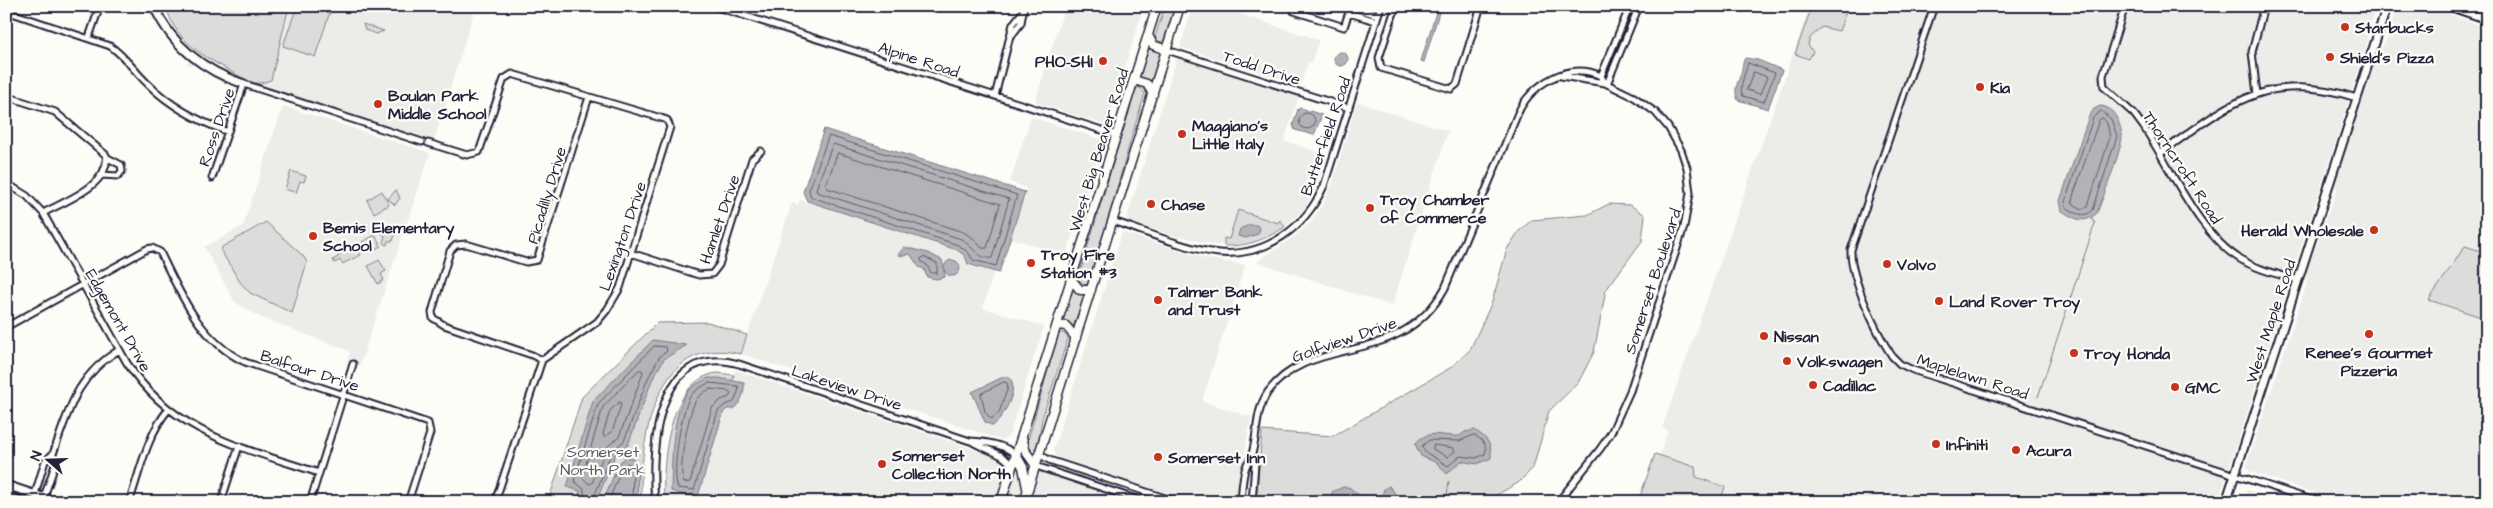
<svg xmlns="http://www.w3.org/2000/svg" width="2493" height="508" font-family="'Architects Daughter',sans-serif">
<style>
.built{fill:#ecece9}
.green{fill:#dddcdb;stroke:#807f8b}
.water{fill:#b2b2b7;stroke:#787885}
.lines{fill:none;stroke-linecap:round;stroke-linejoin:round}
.shore{stroke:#5c5c6d;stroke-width:1}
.stream{stroke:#787885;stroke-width:1}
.street-casing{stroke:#22223b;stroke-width:9}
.secondary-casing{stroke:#22223b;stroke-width:11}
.primary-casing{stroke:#22223b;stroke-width:11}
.street{stroke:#fdfcf7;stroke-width:5}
.secondary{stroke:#fdfcf7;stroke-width:7}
.primary{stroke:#fdfcf7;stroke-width:8}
.poi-dot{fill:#c8321e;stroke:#fdfcf7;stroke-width:2}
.labels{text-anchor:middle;stroke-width:4.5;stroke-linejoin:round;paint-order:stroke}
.poi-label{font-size:16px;font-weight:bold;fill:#22223b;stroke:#fdfcf7;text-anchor:start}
.street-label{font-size:16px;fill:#22223b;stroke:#fdfcf7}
.park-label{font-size:16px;fill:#5a5a6b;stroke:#fdfcf7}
</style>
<rect width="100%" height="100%" fill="#fdfcf7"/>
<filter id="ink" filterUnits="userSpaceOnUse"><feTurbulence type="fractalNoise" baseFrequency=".02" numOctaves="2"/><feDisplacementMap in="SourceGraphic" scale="10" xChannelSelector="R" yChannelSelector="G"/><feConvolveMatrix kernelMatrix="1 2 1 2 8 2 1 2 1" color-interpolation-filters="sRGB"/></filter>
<g filter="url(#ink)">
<path class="built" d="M206 6H468L475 9 433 144 187 64Z
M1065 6H1144L1109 117V126L1035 102Z
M1193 6H1215L1319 40 1311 63 1308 62 1300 85 1180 47Z
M1810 6H2378L2370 25 2366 48 2218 502H1720L1724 487 1695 477 1694 467 1659 456 1668 430 1662 428Z
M2397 6H2428L2487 28V502H2341L2251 472 2246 467 2300 304 2307 283 2306 275 2320 234 2337 190 2335 185 2376 58 2386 40Z
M1177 57 1299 97 1284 141 1327 155 1315 190 1303 210 1285 227 1269 237 1249 244 1213 245 1181 236 1180 238 1126 221Z
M1357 102 1448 131 1392 306 1257 262 1299 233 1310 223 1323 204 1333 182Z
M283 106 430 153 360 365 347 361 350 351 260 317 235 302 204 247 243 226Z
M1031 117 1103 140 1066 255 1010 238 1026 188 1010 182Z
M800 200 957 250 965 256 969 264 994 272 983 308 1044 326 1009 436 1002 440 741 354 792 203 798 205Z
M1122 232 1203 258 1245 265 1202 401 1251 417 1236 502H1187L1058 458 1053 451Z
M735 370 1000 458 1139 502H694Z
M2247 489 2250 491 2285 502H2243Z"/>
<path class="green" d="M166 6H289L271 80C267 81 260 84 256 83 246 81 234 73 225 68 198 53 174 38 166 6Z
M297 6H332L315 57 283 46Z
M1165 6H1175L1164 40 1160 42 1155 37Z
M1812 6H1848L1839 31 1822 27 1810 38 1808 45 1813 52 1809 59 1795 54Z
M363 24 384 31 376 34 365 30Z
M1148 48 1160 53 1151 83 1139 77Z
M1139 87 1145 93C1125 156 1109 219 1090 282L1085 285 1078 279 1135 91Z
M291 171 306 176 304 182 300 181 296 193 285 189Z
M396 190 400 198 395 205 388 199Z
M382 191 389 205 374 213 367 200Z
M1609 204 1630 205 1645 215 1642 241 1606 290 1594 352 1578 383 1549 411 1533 468 1518 483 1484 502H1256L1262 431 1333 436 1450 368 1470 350 1492 302 1507 249 1519 231 1532 220 1587 215Z
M1238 210 1278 223 1280 220 1285 227C1266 239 1247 247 1224 246V238L1229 239Z
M266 222 303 256 307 262 292 313 250 293 240 282 221 251 222 247Z
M388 226 397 228 393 241H388L387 245 383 243 385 235 381 233Z
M375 235 381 246 368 253 362 242Z
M356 245 361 255 342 264 340 260 335 263 333 260 338 257V255Z
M2465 246 2487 253V319L2429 300Z
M379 260 386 271 381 274 384 280 378 284 368 266Z
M1073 289 1085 296 1073 326 1062 321Z
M708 322 747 335 741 354C654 333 640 440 641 502H548L582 397 657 323Z
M1062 332 1068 338 1042 419 1037 447 1032 450 1027 445 1028 440 1058 335Z
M718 373 734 375 694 502H664C662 463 668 378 718 373Z
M1655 454 1695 467 1696 477 1725 487 1720 502H1638Z"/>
<path class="water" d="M1438 6H1441L1424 62 1421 61Z
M1334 59a7 7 0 1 1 14 0a7 7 0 1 1-14 0Z
M1745 58 1758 60 1782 70 1768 109 1738 100C1733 88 1738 84 1741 73 1743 67 1742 63 1745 58Z
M2100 106C2114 106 2120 123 2122 134 2124 144 2102 200 2097 213 2084 225 2075 219 2062 211L2060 201 2089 116 2094 109Z
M1301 108 1322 115 1314 135 1295 130 1293 125 1298 109Z
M824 129 1025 192 999 273 968 264 965 256 957 250 807 201 803 192Z
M1249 225H1257L1260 229 1258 234 1246 238 1238 236 1240 229Z
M904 247 928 253 942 260 945 277 936 279 927 277 924 269 919 267 910 254 904 256 898 255Z
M944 268a8 8 0 1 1 16 0a8 8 0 1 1-16 0Z
M653 340 687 345 664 359 652 380 628 445 616 453 596 502H578L580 491 567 487 593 401Z
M1005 376 1011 379C1017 394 1004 415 993 426L985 422 972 392Z
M708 378H719L744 383C745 392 741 403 734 409H727L723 413 699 493 696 497H692L671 491C672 463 671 419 686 394 691 386 700 382 708 378Z
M1475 430C1487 439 1492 442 1491 458L1477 464 1461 461 1447 474 1437 463 1421 456 1415 444C1428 428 1442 437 1459 436L1465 432Z
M627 456 634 460 638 471 637 502H603L619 463Z
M1389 486 1402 502H1380L1384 489Z
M1343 487H1349L1367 502H1331L1332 492Z"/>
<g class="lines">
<path class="shore" d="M1748 63 1775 73 1764 102 1743 96C1738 88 1746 72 1748 63Z
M1754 72 1767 77 1760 94 1747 90Z
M2101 111 2111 119 2117 136 2093 210C2083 219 2076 213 2066 207L2065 202 2093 118Z
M1299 121a8 8 0 1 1 16 0a8 8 0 1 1-16 0Z
M2103 118 2107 123 2110 137 2088 206 2082 209 2072 203 2073 196 2099 120Z
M829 136 1017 195 996 266 973 260 968 252 958 245 811 197 809 191Z
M833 144 1009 199 992 258C978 260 972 245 961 239L817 192 816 190Z
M838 153 1000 204 987 248H982L973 238 963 232 827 188 826 185Z
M924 257 937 263V273H931L927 265 922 262 921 259Z
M639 370H642L643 373 619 437 607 447 592 483 589 484 582 477 603 407Z
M1004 382 1007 383 1008 387 999 413 991 419 985 412 981 394Z
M709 383 738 386 739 389 734 402 725 405 718 411 694 490 678 488C671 474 681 411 690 397 695 390 702 386 709 383Z
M710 389 729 391 731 394 729 397 721 400 712 408 690 482 684 483C677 470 688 416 695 402 698 396 704 392 710 389Z
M620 402 621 405 612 432 604 437 603 434 610 411Z
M1474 435C1482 440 1488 444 1485 454L1476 458 1460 456 1448 466 1425 452 1422 446 1429 440 1459 441Z
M1434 445 1453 448 1455 451 1447 457 1433 449Z
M584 502V489L574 481 598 404 654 346 666 347 667 351 660 356 648 378 624 441 612 451 592 502
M608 502 623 466 628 463 633 471 632 502"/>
<path class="stream" d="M2038 397 2095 223 2091 218
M1447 496 1449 481"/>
<defs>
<path id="street" d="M714 6 1117 135
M1295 6 1294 11 1344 27 1351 6
M1396 6 1379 58 1381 68 1451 89 1457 84 1481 6
M1934 6 1851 250C1850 277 1876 332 1892 356L1900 364 1913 370 2318 502
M2125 6 2103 76 2104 87 2134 114 2143 126C2171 167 2198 234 2240 259 2258 270 2278 274 2298 280
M477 7V6
M1351 7 1378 15
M6 11 110 46C125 56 135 72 148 84 171 107 198 121 228 132
M1349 13 1376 21
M1012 35 1021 23 1024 6
M89 37 100 6
M1167 50 1349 108
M1601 76 1630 6
M1607 84 1639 6
M2257 94 2252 52 2264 6
M6 96 55 112 106 155C111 185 65 201 43 213
M995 96 1013 24 1021 14
M428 143 467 155 479 152 504 79 512 74 661 118 667 120 670 127 620 288 607 310 597 322 542 360 495 502
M2161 153C2230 103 2267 70 2357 98
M102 175 118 176 122 171 121 165 106 157
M212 178 244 84 422 142
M6 183 27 196 43 213 127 363C173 434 244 448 319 473
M1113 221C1143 231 1189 250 1219 253 1266 257 1305 228 1324 186L1381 6
M631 253 699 275 712 274 719 265 752 159 761 151
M6 327 147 249 152 248 160 252C181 295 200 341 245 362L428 423 430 433 408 502
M542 360 532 355 444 325 433 318 432 312 450 251 456 245 466 244 526 262 537 260 589 97
M971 441C984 450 1005 452 1012 467
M1039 454 1049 460 1177 502
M1036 466 1145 502
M35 494 45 461 53 454C69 410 76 376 119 350
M44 497 55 465 53 454
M131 497C141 467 148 434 168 410
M221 502 239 446
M310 502 353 364
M655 502C650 445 657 341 739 364L970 441C986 442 1004 444 1016 455
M1241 502C1242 490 1242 475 1247 464 1249 461 1251 458 1252 454 1258 433 1255 411 1268 392 1312 332 1400 370 1445 288L1518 113C1531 84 1569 61 1601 76L1605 83
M1252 502 1255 464 1252 456
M1558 502 1600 449 1611 433 1630 391 1684 227 1690 193 1687 168 1681 150 1668 127 1655 112 1634 97 1605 83 1561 76"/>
<path id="secondary" d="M154 6C171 45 204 71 244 84
M2449 6 2487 19
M6 485 57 502
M6 496 24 502
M2226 502 2387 6"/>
<path id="primary" d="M1148 35 1153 45 1167 50
M1134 80 1147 84 1153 94
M1071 279 1080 290H1091
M1057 325 1066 326 1076 338
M1022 437 1026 452 1036 466
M1016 455 1023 467 1027 488
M1001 502 1157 6
M1024 502 1180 6"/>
</defs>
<use href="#street" class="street-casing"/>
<use href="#secondary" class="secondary-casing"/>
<use href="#primary" class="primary-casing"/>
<use href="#street" class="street"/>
<use href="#secondary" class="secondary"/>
<use href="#primary" class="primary"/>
</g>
</g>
<g class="poi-dot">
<circle cx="2345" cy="27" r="5"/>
<circle cx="2330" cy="57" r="5"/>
<circle cx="1103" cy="61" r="5"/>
<circle cx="1980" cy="87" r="5"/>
<circle cx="378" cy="104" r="5"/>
<circle cx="1182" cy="134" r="5"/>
<circle cx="1151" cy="204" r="5"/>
<circle cx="1370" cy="208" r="5"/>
<circle cx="2374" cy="230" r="5"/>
<circle cx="313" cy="236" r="5"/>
<circle cx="1031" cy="263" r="5"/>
<circle cx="1887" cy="264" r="5"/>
<circle cx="1158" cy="300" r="5"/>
<circle cx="1939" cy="301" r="5"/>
<circle cx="2369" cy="334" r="5"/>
<circle cx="1764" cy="336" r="5"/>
<circle cx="2074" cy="353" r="5"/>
<circle cx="1787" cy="361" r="5"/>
<circle cx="1813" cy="385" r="5"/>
<circle cx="2175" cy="387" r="5"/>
<circle cx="1936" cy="444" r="5"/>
<circle cx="2016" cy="450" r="5"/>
<circle cx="1158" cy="457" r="5"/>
<circle cx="882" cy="464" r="5"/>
</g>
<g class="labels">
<g class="poi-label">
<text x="2355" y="33">Starbucks</text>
<text x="2340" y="63">Shield's Pizza</text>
<text x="1093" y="67" text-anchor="end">PHO-SHI</text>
<text x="1990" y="93">Kia</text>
<text x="388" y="101">Boulan Park<tspan x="388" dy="18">Middle School</tspan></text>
<text x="1192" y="131">Maggiano's<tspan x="1192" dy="18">Little Italy</tspan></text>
<text x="1380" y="205">Troy Chamber<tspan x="1380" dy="18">of Commerce</tspan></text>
<text x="1161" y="210">Chase</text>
<text x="323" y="233">Bemis Elementary<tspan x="323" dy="18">School</tspan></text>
<text x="2364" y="236" text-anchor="end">Herald Wholesale</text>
<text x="1041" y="260">Troy Fire<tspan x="1041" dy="18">Station #3</tspan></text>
<text x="1897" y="270">Volvo</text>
<text x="1168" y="297">Talmer Bank<tspan x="1168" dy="18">and Trust</tspan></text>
<text x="1949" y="307">Land Rover Troy</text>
<text x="1774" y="342">Nissan</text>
<text x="2369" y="358" text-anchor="middle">Renee's Gourmet<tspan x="2369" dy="18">Pizzeria</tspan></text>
<text x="2084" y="359">Troy Honda</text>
<text x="1797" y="367">Volkswagen</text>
<text x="1823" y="391">Cadillac</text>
<text x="2185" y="393">GMC</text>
<text x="1946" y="450">Infiniti</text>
<text x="2026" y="456">Acura</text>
<text x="892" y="461">Somerset<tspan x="892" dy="18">Collection North</tspan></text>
<text x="1168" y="463">Somerset Inn</text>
</g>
<g class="street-label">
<text transform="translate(919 59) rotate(18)" y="6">Alpine Road</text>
<text transform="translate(1262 67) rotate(18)" y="6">Todd Drive</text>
<text transform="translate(216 127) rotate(-71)" y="6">Ross Drive</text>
<text transform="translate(1325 136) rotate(-71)" y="6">Butterfield Road</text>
<text transform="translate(1098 150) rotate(-73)" y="6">West Big Beaver Road</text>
<text transform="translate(2183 167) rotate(57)" y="6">Thorncroft Road</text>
<text transform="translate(546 195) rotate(-73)" y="6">Picadilly Drive</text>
<text transform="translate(719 219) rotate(-71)" y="6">Hamlet Drive</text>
<text transform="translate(622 236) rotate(-71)" y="6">Lexington Drive</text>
<text transform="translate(1652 281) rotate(-72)" y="6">Somerset Boulevard</text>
<text transform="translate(119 320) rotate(60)" y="6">Edgemont Drive</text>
<text transform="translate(2270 321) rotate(-72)" y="6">West Maple Road</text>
<text transform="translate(1344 339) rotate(-19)" y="6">Golfview Drive</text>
<text transform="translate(310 370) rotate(18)" y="6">Balfour Drive</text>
<text transform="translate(1973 376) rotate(18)" y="6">Maplelawn Road</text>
<text transform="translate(847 387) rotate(18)" y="6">Lakeview Drive</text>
</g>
<g class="park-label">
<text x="603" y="457">Somerset<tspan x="603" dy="18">North Park</tspan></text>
</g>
</g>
<rect width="2493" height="508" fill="none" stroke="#fdfcf7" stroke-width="25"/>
<rect x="12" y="12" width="2468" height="483" fill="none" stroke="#22223b" stroke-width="2" filter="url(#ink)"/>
<g transform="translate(48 460) rotate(290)" stroke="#fdfcf7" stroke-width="4" paint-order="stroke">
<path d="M0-4L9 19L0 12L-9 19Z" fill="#22223b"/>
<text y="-8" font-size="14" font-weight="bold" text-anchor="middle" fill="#22223b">N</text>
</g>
</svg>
